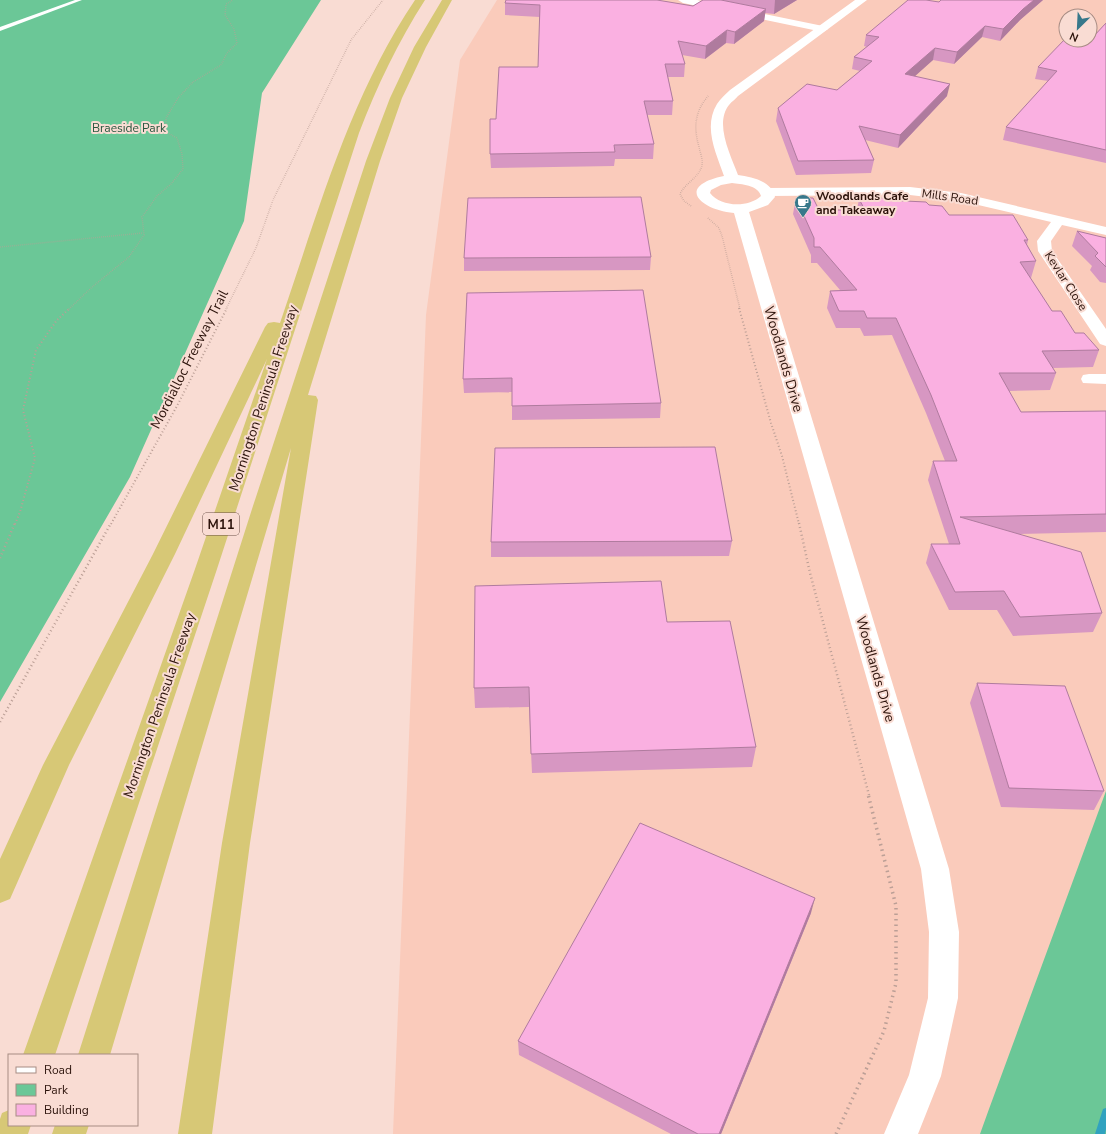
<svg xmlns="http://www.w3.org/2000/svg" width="1106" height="1134" font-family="'Nunito Sans',sans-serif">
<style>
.built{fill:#facbbb;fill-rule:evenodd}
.green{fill:#6bc797}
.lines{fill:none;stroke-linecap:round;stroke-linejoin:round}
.stream{fill:#31a2bf;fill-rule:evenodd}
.path-far3{stroke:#bb9f96;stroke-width:1.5;stroke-dasharray:0.5 1.5;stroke-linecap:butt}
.path-far2{stroke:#bb9f96;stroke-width:2;stroke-dasharray:1 2.5;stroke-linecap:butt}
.path-far1{stroke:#bb9f96;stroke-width:2.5;stroke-dasharray:1 3;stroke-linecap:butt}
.path{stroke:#bb9f96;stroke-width:3.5;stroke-dasharray:1.5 4;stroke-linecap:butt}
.lane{fill:#fff;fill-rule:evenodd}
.street{fill:#fff;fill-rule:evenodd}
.secondary{fill:#fff;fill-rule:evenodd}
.highway{fill:#d7c876;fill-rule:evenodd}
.wall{fill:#d797c2}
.shaded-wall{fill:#af7b9e}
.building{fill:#fab0e1;stroke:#af7b9e}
.labels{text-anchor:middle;stroke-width:4;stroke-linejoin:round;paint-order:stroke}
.far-park-label{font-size:12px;fill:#26553d;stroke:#f9dcd3}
.far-poi-label{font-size:12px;font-weight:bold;fill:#2c130b;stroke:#f9dcd3;text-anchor:start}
.far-street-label{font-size:12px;fill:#2c130b;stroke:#f9dcd3}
.shield{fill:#f9dcd3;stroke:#6a4f47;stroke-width:1}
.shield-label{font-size:13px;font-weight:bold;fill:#2c130b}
.street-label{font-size:14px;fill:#2c130b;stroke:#f9dcd3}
</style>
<rect width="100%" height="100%" fill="#f9dcd3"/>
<path class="built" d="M497 0H1106V1134H393L426 315 460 60ZM1066 16H1090V40H1066Z"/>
<path class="green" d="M0 0H321L262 93 244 221 130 477 0 702Z
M1106 791V1134H980L989 1109Z"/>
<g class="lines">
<path class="stream" d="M1106 1108V1129L1105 1134H1095L1102 1112 1103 1109Z"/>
<path class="path-far3" d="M691 206 684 201 680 194C685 183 700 177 702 165 703 159 700 152 699 147 693 126 695 111 709 95
M708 218 719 228 722 236 740 309
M0 247 143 233
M69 309 92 287 129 257 144 235 142 217 157 196 171 184 183 169 182 154 177 138 166 132V118L178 98 193 82 221 65 227 53 237 43 234 29 225 15 226 4 233 0
M226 309 256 248 273 200 351 40 383 0"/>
<path class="path-far2" d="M739 308 771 423 782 456 799 524
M15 524 20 512 35 458 23 410 36 350 57 320 70 308
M111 524 177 406 227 308"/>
<path class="path-far1" d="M799 523 810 573 869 795
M0 558 15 523
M0 722 111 523"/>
<path class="path" d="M836 1134 884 1031 896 983V906L868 794"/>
<path class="lane" d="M75 0H82L0 31V27Z"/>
<path class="street" d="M678 0H697L823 26 828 29 823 32 683 3Z
M910 187 961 193 1106 227V235L1062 225 1051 241 1052 251 1106 329V346L1100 344 1038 251 1037 241 1051 222 961 201 910 195 767 196 762 195 760 192 762 189 767 188Z
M1089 374H1106V384L1083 383 1081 379 1083 375Z"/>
<path class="secondary" d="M855 0H867L738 96C736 99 732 101 729 105 714 124 731 156 738 175 752 177 772 181 775 197L768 205 749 212 949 869 959 932 958 998 941 1076 918 1134H884L909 1075 928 998 929 932 921 869 734 213C700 210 675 186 724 176 716 153 703 127 717 104 720 99 725 95 730 90ZM732 183C741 184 758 185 761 196 748 208 721 207 710 193L711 190 721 185Z"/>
<path class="highway" d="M415 0H425C398 42 377 86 359 133L217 569 55 1055H23L195 569 267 359 175 554 69 765 10 899 0 903V859L43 765 153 554 265 327 268 323 274 322 280 323C318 213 349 98 415 0Z
M442 0H452L426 47 402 98 380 161 308 395 316 396 318 400 250 843 212 1134H178L222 843 291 448 110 1055H78L252 509 366 161 390 98 414 47Z
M9 1110V1125H31L28 1134H0V1119L2 1113Z
M55 1125H89L86 1134H52Z"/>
</g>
<path class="wall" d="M703 0H797L774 14 765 13 764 21 734 44 726 43 705 59 682 55 685 64 684 77H668L673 101 672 115H647L654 144 653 159H615L614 166 491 168 490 154 496 119 538 67 540 17 505 15V3L693 6Z
M941 0H1043L1020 20 1000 41 982 37 954 64 933 60 914 76 947 96 898 148 865 140 874 160 871 173 796 175 776 121 778 108 837 90 860 71 852 69 854 57 867 47 864 46 866 35 939 2Z
M1106 23V163L1003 140 1006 127 1048 81 1035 79 1038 67 1093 37Z
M796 198 819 210H857L859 199 884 200 929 205 949 215 1028 240 1027 245 1036 261 1031 278H1030L1052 311 1075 333 1099 350 1093 367 1053 368 1056 373 1050 390 1009 391 1021 412 1106 411V532L1019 534 1102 613 1093 632 1013 636 997 610H949L926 563 931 544H949L928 480 933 461H945L926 413 892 335 864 336 860 328H836L827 308 830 291 840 290 817 263H811V255L793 214Z
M1077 231 1106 238V283L1100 282 1090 270 1092 266 1072 246Z
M651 257 650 270 464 271V258Z
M467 293 661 403 660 418 512 420V392L464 393 463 379Z
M732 541 729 556 491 557V542Z
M667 622 756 747 752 767 532 773 529 707 475 708 474 688Z
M977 683 1104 791 1094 810 1001 807 970 703Z
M811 913 721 1134H671L519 1055 518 1041Z"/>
<path class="shaded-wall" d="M775 0H797L774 14Z
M1034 0H1043L1020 20 1000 41 1003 29 1023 9Z
M766 9 764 21 734 44 735 32Z
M985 26 982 37 954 64 957 52Z
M727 30 726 43 705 59 706 46Z
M935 48 933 60 903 87 905 74Z
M950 84 947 96 898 148 900 135Z
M815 898 811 913 721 1134H719Z"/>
<path class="building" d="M506 0H657L693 6 703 0H721L766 9 735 32 727 30 706 46 678 41 685 64H665L673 101H644L654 144 614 145 615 152 490 154V119H496L499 67H538L540 5 505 3Z
M908 0H926L939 2 941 0H1034L1023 9 1003 29 985 26 957 52 935 48 905 74 950 84 900 135 859 126 874 160 798 161 778 108 807 84 837 90 872 61 854 57 879 37 866 35Z
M1106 23V150L1006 127 1057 71 1038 67 1066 38V40H1090V36L1093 37Z
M641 197 651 257 464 258 468 198Z
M796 198H813L819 210H865L859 199 884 198V200L926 202 929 205 942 206 949 215H1013L1028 240H1024L1036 261 1020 262 1052 311H1061L1075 333H1084L1099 350 1042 351 1056 373H999L1021 412 1106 411V514L960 517 1081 552 1102 613 1020 617 1004 591 955 592 931 544H960L933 461H957L931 395 896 318H867L864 311H839L830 291 857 290 820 247H814V238Z
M1077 231 1106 238V267L1095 256 1098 253Z
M643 290 661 403 512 406V378L463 379 467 293Z
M715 447 732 541 491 542 495 448Z
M661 581 667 622 730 621 756 747 531 754 529 687 474 688 475 586Z
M977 683 1065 686 1104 791 1009 788Z
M640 823 815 898 719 1134H698L518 1041Z"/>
<defs>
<symbol id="cafe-pin" viewBox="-11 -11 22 30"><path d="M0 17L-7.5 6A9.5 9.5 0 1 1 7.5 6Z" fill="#37788b" stroke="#f9dcd3"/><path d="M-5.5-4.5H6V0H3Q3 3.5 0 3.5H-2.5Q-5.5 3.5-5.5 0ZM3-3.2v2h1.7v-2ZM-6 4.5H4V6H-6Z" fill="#fff"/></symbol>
</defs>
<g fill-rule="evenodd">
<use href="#cafe-pin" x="793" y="193" width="20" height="27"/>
</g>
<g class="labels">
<g class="far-park-label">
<text x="129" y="132">Braeside Park</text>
</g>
<g class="far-poi-label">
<text x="816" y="200">Woodlands Cafe<tspan x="816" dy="14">and Takeaway</tspan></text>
</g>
<g class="far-street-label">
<text transform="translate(950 197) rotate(8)" y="4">Mills Road</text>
<text transform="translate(1066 281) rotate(57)" y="4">Kevlar Close</text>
</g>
<rect class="shield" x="203" y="513" width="36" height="22" rx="3"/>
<g class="shield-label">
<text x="221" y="529">M11</text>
</g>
<g class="street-label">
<text transform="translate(189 359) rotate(-63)" y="5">Mordialloc Freeway Trail</text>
<text transform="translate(784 359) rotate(74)" y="5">Woodlands Drive</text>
<text transform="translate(263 398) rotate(-72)" y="5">Mornington Peninsula Freeway</text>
<text transform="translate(876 669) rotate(74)" y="5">Woodlands Drive</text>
<text transform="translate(159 705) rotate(-71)" y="5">Mornington Peninsula Freeway</text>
</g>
</g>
<rect x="8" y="1054" width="130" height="72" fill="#f9dcd3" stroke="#a78c83"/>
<rect x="16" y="1067" width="20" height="6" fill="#ffffff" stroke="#a78c83"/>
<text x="44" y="1074" font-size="12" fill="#2c130b">Road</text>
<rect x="16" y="1084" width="20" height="12" fill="#6bc797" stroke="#a78c83"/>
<text x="44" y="1094" font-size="12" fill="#2c130b">Park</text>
<rect x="16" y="1104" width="20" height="12" fill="#fab0e1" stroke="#a78c83"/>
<text x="44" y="1114" font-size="12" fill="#2c130b">Building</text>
<g transform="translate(1078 28) rotate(204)"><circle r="19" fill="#f9dcd3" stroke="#a78c83"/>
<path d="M0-3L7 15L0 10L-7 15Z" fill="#37788b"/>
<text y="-6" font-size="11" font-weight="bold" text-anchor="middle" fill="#2c130b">N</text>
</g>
</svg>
